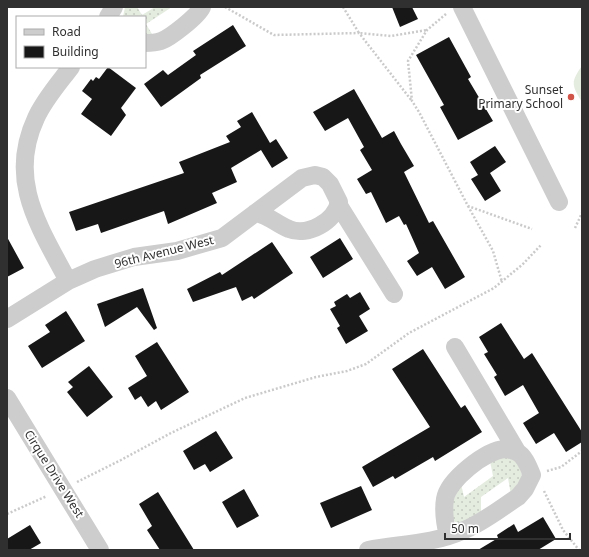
<svg xmlns="http://www.w3.org/2000/svg" width="589" height="557" font-family="'Noto Sans',sans-serif">
<style>
.grass{fill:url(#grass-dots)}
.pitch{fill:#e4ebdf}
.building{fill:#171717}
.lines{fill:none;stroke-linecap:round;stroke-linejoin:round}
.path{stroke:#cacaca;stroke-width:2.5;stroke-dasharray:2 2;stroke-linecap:butt}
.minor{stroke:#cdcdcd;stroke-width:18}
.poi-dot{fill:#d05448;stroke:#fff;stroke-width:1.5}
.labels{text-anchor:middle;stroke-width:4;stroke-linejoin:round;paint-order:stroke}
.poi-label{font-size:12px;fill:#303030;stroke:#fff;text-anchor:end}
.street-label{font-size:12px;fill:#303030;stroke:#fff}
</style>
<defs>
<pattern id="grass-dots" width="8" height="8" patternUnits="userSpaceOnUse"><rect width="8" height="8" fill="#e4ebdf"/><path d="M2 2h.1M6 6h.1" fill="none" stroke="#c4cac0" stroke-width="1.8" stroke-linecap="round"/></pattern>
</defs>
<rect width="100%" height="100%" fill="#fff"/>
<path class="grass" d="M125 7H137L142 15 155 7H172L146 24 152 34 146 38 145 17H123Z
M498 456 514 458C525 477 525 478 511 495L508 478 481 497V514L462 524 455 522 449 514 460 479 464 497 493 476 490 461Z"/>
<path class="pitch" d="M582 66V102C572 86 570 82 582 66Z"/>
<path class="building" d="M392 7H412L418 19 400 27Z
M233 25 246 46 200 75 201 78 161 107 144 84 163 70 168 75 196 55 193 51Z
M449 37 471 77 468 79 493 121 458 140 440 107 444 105 416 55Z
M108 67 136 88 121 108 126 115 111 136 81 114 92 99 82 91 91 79 93 81 96 77 99 79Z
M354 89 382 138 394 131 401 144 414 166 404 172 429 223 433 221 465 277 445 289 432 267 417 276 407 261 419 253 406 224 404 225 399 216 386 223 371 192 366 194 357 179 372 170 360 150 364 147 348 118 325 131 313 112Z
M252 112 270 143 276 139 288 158 272 168 261 150 231 168 237 182 212 193 217 203 168 224 164 211 101 233 98 224 76 231 69 212 184 173 179 162 230 142 226 136 241 127 237 121Z
M495 146 506 162 490 173 501 191 485 201 471 179 478 175 470 162Z
M7 237 24 268 7 277Z
M340 238 353 259 323 278 310 257Z
M272 242 293 273 254 299 252 296 242 301 236 287 193 302 187 289 220 272 222 275Z
M143 288 157 328 154 330 137 307 105 327 97 304Z
M360 292 370 309 359 316 368 331 346 344 337 328 340 326 330 309 336 306 334 302 347 294 350 298Z
M66 311 85 341 42 368 28 346 50 332 45 325Z
M501 323 524 359 532 353 582 432V442L566 452 554 433 536 444 523 423 539 413 523 385 505 396 494 377 497 375 484 354 488 352 479 337Z
M157 342 189 392 161 410 156 401 148 407 141 396 135 400 128 388 147 376 135 356Z
M423 349 461 408 465 405 482 432 435 461 433 457 395 479 393 476 373 487 362 467 430 427 392 369Z
M89 366 113 397 87 417 67 392 73 387 68 382Z
M216 431 233 458 210 472 205 464 194 470 183 451Z
M361 486 372 510 331 528 320 503Z
M244 489 259 516 237 528 222 502Z
M158 492 194 550H160L147 530 152 526 139 504Z
M543 517 556 539 538 550H478L498 538 497 535 514 524 518 532Z
M30 525 41 543 29 550H7V539Z"/>
<g class="lines">
<path class="path" d="M225 7 274 35 359 33 412 101
M343 7 359 33 391 36 427 30
M446 14 427 30 408 61 412 101 419 112 468 206 532 229
M468 206 493 251 502 282
M575 228 582 213
M547 471 561 467 582 451
M77 482 121 460 171 433 245 398 316 377 347 371 366 364 409 333 494 288 523 264 541 245
M544 491 563 530 579 550
M7 514 47 496"/>
<path class="minor" d="M462 7 559 202
M108 17 114 7
M145 43C151 43 155 43 161 41 170 38 198 16 202 7
M338 204 394 294
M68 281C39 226 7 180 36 118 44 100 59 83 71 67
M7 319 68 281 95 269 134 257 177 251 222 238 302 178 315 175 323 177 330 184 339 202C335 221 308 237 289 229 276 224 269 215 255 213
M455 347 518 453
M7 398 100 550
M368 550C399 544 433 544 462 531 481 524 501 508 518 497L525 489 532 475C529 468 525 456 517 452 514 451 508 449 505 449 486 450 448 480 445 499 443 511 445 524 448 536"/>
</g>
<circle class="poi-dot" cx="571" cy="97" r="4"/>
<g class="labels">
<g class="poi-label">
<text x="563" y="94">Sunset<tspan x="563" dy="14">Primary School</tspan></text>
</g>
<g class="street-label">
<text transform="translate(164 252) rotate(-14)" y="4">96th Avenue West</text>
<text transform="translate(54 474) rotate(58)" y="4">Cirque Drive West</text>
</g>
</g>
<rect width="589" height="557" fill="none" stroke="#303030" stroke-width="16"/>
<rect x="16" y="16" width="130" height="52" fill="#ffffff" stroke="#acacac"/>
<rect x="24" y="29" width="20" height="6" fill="#cdcdcd" stroke="#acacac"/>
<text x="52" y="36" font-size="12" fill="#303030">Road</text>
<rect x="24" y="46" width="20" height="12" fill="#171717" stroke="#acacac"/>
<text x="52" y="56" font-size="12" fill="#303030">Building</text>
<path d="M445 533v6h125v-6" fill="none" stroke="#303030" stroke-width="2"/>
<text x="451" y="533" font-size="12" fill="#303030" stroke="#ffffff" stroke-width="3" paint-order="stroke">50 m</text>
</svg>
